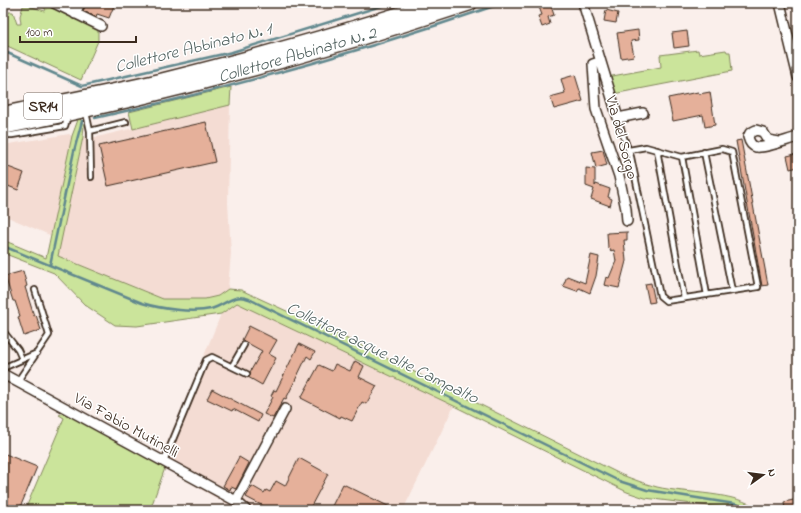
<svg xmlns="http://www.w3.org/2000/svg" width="801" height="513" font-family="'Indie Flower',sans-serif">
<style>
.built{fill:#f4dcd3}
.green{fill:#cbe49b;stroke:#83875c}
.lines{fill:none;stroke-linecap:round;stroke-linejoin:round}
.stream{stroke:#61888e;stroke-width:2.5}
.building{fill:#e5b09a;stroke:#3b2a1e}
.service-casing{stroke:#3b2a1e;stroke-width:8}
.minor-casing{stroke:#3b2a1e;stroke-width:12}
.primary-casing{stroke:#3b2a1e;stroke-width:17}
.service{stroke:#fff;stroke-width:4.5}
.minor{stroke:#fff;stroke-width:9}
.primary{stroke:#fff;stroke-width:14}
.labels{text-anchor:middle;stroke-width:3;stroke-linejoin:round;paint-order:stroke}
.shield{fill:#fff;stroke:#766a62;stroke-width:1}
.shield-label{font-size:15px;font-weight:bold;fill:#3b2a1e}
.street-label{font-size:16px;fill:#3b2a1e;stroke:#fff}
.water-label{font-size:17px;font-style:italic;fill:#51615f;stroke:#fff}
</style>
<rect width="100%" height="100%" fill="#faefeb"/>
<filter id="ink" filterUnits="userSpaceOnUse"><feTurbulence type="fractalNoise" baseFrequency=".025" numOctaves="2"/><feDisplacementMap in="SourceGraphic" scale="8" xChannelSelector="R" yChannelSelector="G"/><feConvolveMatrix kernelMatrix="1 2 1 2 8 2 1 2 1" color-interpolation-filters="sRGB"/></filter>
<g filter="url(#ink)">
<path class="built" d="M230 105 228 203 231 253 228 289 218 296 205 299H163L57 256 83 137H97Z
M69 134 72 136 52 236 3 215V145Z
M237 303 454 406 403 510H237L165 468 170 457 164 454 221 314Z"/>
<path class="green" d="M34 3H46L98 29V41L81 80 3 44V21L9 12H13L17 24H21L20 16 23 6H29L45 11 46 9Z
M698 50 699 54 726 50 727 52H730L732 71 613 94 607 77 661 67 660 55Z
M231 87 230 105 133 129 129 112Z
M79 117 84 125 83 137 58 256 163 299H205L218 296 228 289 241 290 354 342 622 475C633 479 645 484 657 487 686 494 736 491 759 510H741L645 498 627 492 454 406 237 303 221 314 137 326 115 325 85 305 54 273 3 253V240L46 258 72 136Z
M65 412 165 468 150 510H25L64 418 59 415Z"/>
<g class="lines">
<path class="stream" d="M3 51 82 86 232 52 391 3
M95 118C233 88 370 49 503 3
M3 246 142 303C161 309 192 313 211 309 226 305 233 293 249 299L619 481 647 490 735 504 751 510
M50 265 74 151 82 121"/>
</g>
<path class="building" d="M91 3H115L109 18 97 14 96 17 83 11 86 5 89 7Z
M550 3 554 15 548 17 550 24 542 27 538 16 542 15 539 7Z
M606 10 618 13 616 23 604 21Z
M638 30 639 40 631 41 634 56 621 58 617 33Z
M687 31 689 46 674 48 672 33Z
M575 75 583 101 554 109 550 97 565 93 561 79Z
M698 92 699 94 710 92 715 125 705 127 703 115 673 121 668 98Z
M206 122 215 162 108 186 99 146Z
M741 140 768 285 762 286 736 141Z
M603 150 607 165 596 168 592 152Z
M796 154 798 167 790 169 787 156Z
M3 165 24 173 18 190 3 184Z
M586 168 595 169V186L596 184 610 189 608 197 612 199 610 206 591 199 594 189 586 186Z
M627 232V240H624L626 261 619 288 604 285 606 277 609 278 616 261 614 250 610 251 611 249 608 248 607 233Z
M591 255 599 257 596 276 590 293 579 288 577 291 563 286 567 276 585 283Z
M23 271 27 286 25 287 34 316 36 315 41 330 24 336 18 317 20 316 15 301H13L5 276Z
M651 283 655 302 649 303 645 284Z
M249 326 277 340 269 354 276 358 262 385 248 377 250 376V372L262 351 242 340Z
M299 344 315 352 311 359 307 356 286 399 284 398 273 418 264 414 273 397 271 396 274 390 276 391Z
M355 361 364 366 359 377 377 386 366 404 362 402 352 421 341 416 340 418 301 398 319 365 332 371 335 364 350 371Z
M212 389 261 415 258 422 233 409 232 411 207 399Z
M3 453 37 467 19 510H3Z
M239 457 249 463 236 489 231 487 230 490 223 486Z
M299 458 328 474 309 510H264L265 507 246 497 252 486 264 493 266 490 270 492 276 481 285 486Z
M343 484 396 510H330Z
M798 499V510H785L784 502Z"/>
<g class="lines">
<defs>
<path id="service" d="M86 112 90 131 126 122
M618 118C621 131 626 144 631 157L660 296 666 301 758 287 732 152 722 149 682 157 646 147 629 150
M90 131 91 177
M3 135H12L65 126 68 116
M657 150 684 298
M704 152 732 291
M682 157 707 295
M3 331 18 350 22 359
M232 366 244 345
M3 368 37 353
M17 382 49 335 35 290
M164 461 206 360 212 357 247 374"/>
<path id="minor" d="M54 3 101 26
M583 3 618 118 643 113
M780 3 798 77
M75 14 80 3
M596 63 593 64 596 109 619 176 626 209 627 221
M779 142 768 140 763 132 756 130 750 133 748 137C749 141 751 146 756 147 764 149 789 139 798 137
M3 374 236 501 246 510
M236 501 285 409"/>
<path id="primary" d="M3 114C55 103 108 93 160 81 252 58 344 33 434 3
M3 127C161 96 317 54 470 3"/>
</defs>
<use href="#service" class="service-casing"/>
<use href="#minor" class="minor-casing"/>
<use href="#primary" class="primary-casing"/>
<use href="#service" class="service"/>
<use href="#minor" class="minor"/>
<use href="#primary" class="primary"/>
</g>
</g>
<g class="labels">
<rect class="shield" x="24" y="93" width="38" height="26" rx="3"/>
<g class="shield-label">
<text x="43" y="111">SR14</text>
</g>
<g class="street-label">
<text transform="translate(623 137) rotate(75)" y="6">Via del Sorgo</text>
<text transform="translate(127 424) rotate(29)" y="6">Via Fabio Mutinelli</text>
</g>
<g class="water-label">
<text transform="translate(193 47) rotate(-14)" y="6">Collettore Abbinato N. 1</text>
<text transform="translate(297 54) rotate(-16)" y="6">Collettore Abbinato N. 2</text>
<text transform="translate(383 352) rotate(26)" y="6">Collettore acque alte Campalto</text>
</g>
</g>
<rect width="801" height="513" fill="none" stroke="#fff" stroke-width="16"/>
<rect x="8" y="8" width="785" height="497" fill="none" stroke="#3b2a1e" stroke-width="1.5" filter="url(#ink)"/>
<g transform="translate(763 475) rotate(76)" stroke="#ffffff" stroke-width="3" paint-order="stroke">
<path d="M0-3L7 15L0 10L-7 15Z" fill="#3b2a1e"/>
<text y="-6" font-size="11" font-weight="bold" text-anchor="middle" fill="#3b2a1e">N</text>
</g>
<path d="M20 36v6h116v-6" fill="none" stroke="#3b2a1e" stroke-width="2"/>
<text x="26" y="36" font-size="12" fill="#3b2a1e" stroke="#ffffff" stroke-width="3" paint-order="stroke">100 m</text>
</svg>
